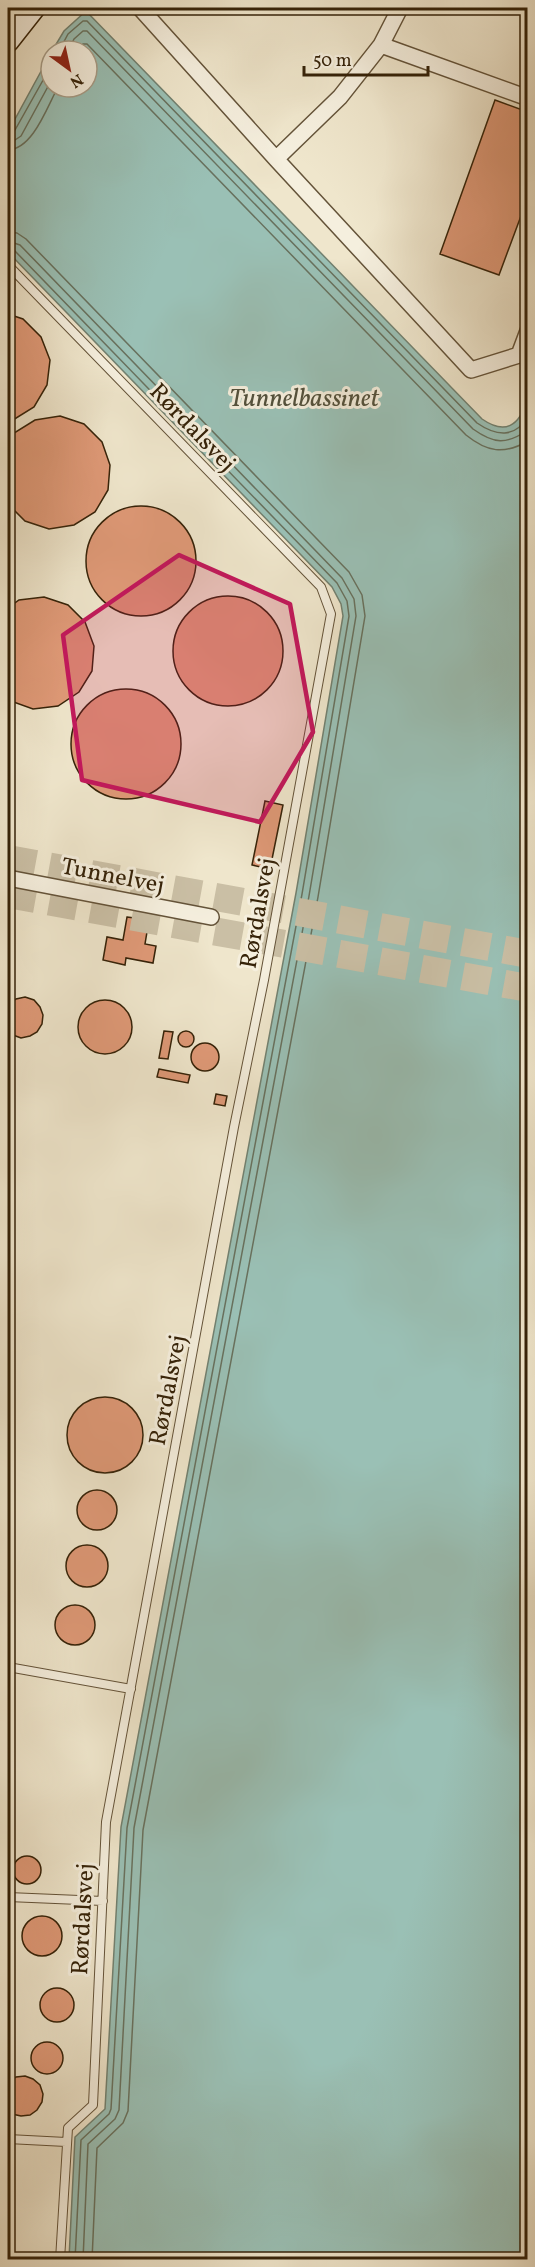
<svg xmlns="http://www.w3.org/2000/svg" width="535" height="2267" font-family="Vollkorn,serif">
<style>
.water{fill:#9ac0b5;stroke:#728170;stroke-width:1.5}
.lines{fill:none;stroke-linecap:round;stroke-linejoin:round}
.shore{stroke:#68715e;stroke-width:1.5}
.building{fill:#df9977;stroke:#352208;stroke-width:1.5}
.highway-tunnel{stroke:#cabfa5;stroke-width:28;stroke-dasharray:28 14;stroke-linecap:butt}
.lane-casing{stroke:#645339;stroke-width:10}
.street-casing{stroke:#645339;stroke-width:18}
.secondary-casing{stroke:#352208;stroke-width:24}
.lane{stroke:#f5efde;stroke-width:8}
.street{stroke:#f5efde;stroke-width:15}
.secondary{stroke:#f5efde;stroke-width:21}
.marked{fill:#c2185b;fill-opacity:0.2;stroke:#c2185b;stroke-width:4.5;stroke-linejoin:round}
.labels{text-anchor:middle;stroke-width:6;stroke-linejoin:round;paint-order:stroke}
.street-label{font-size:24px;fill:#352208;stroke:#f5efde}
.water-label{font-size:26px;font-style:italic;fill:#53513c;stroke:#f5efde}
</style>
<rect width="100%" height="100%" fill="#efe6cc"/>
<filter id="stains"><feTurbulence type="fractalNoise" baseFrequency=".00333" numOctaves="4"/><feColorMatrix values="0 0 0 0 .2 0 0 0 0 .09 0 0 0 0 .02 0 0 0 .5 -.17"/></filter>
<radialGradient id="worn" r=".72"><stop offset=".6" stop-color="#630" stop-opacity="0"/><stop offset="1" stop-color="#630" stop-opacity=".3"/></radialGradient>
<path class="water" d="M86 11 482 419C505 435 519 426 527 401V2259H69L75 2137 105 2109 121 1827 296 893 343 616 341 604 332 587 8 252V132L51 53V87H87V51H52L64 31Z"/>
<g class="lines">
<path class="shore" d="M59 51 68 34 83 21H87L477 423C496 436 515 439 528 416
M68 51 74 39 83 31H87L473 429C494 444 506 445 528 430
M78 51 83 44H87L466 435C487 452 504 455 528 441
M8 134 15 130 51 66
M8 141 15 140 21 136 51 81
M8 150C33 149 47 107 58 87
M8 232 17 233 26 239 349 572 362 595 365 616 318 897 143 1830 128 2111 123 2123 97 2148 92 2260
M8 241 20 245 342 578 354 599 356 616 309 896 134 1828 119 2110 115 2119 88 2144 83 2260
M8 248 14 250 337 583 347 601 349 616 302 894 127 1828 111 2109 109 2114 81 2140 75 2260"/>
</g>
<path class="building" d="M495 100 528 112V197L499 275 440 254Z
M8 314 23 319 41 337 50 360 47 385 34 407 13 420 8 421Z
M60 416 84 424 102 442 110 465 108 490 95 512 74 525 49 529 25 521 8 504V444L14 433 35 420Z
M86 561a55 55 0 1 1 110 0a55 55 0 1 1-110 0Z
M173 651a55 55 0 1 1 110 0a55 55 0 1 1-110 0Z
M44 597 68 605 85 622 94 646 92 671 79 692 58 706 33 709 8 700V608L19 600Z
M71 744a55 55 0 1 1 110 0a55 55 0 1 1-110 0Z
M265 801 283 805 270 869 252 865Z
M127 917 149 920 145 944 156 946 153 963 126 958 125 965 103 960 107 937 123 940Z
M8 970 14 971 9 996H8Z
M25 997 34 1000 40 1007 43 1015 42 1024 37 1032 30 1036 21 1038 13 1035 8 1030V1005L16 999Z
M78 1027a27 27 0 1 1 54 0a27 27 0 1 1-54 0Z
M178 1039a8 8 0 1 1 16 0a8 8 0 1 1-16 0Z
M164 1031 173 1032 168 1059 159 1058Z
M191 1057a14 14 0 1 1 28 0a14 14 0 1 1-28 0Z
M159 1069 190 1075 188 1083 157 1077Z
M216 1094 227 1096 225 1106 214 1104Z
M67 1435a38 38 0 1 1 76 0a38 38 0 1 1-76 0Z
M77 1510a20 20 0 1 1 40 0a20 20 0 1 1-40 0Z
M66 1566a21 21 0 1 1 42 0a21 21 0 1 1-42 0Z
M55 1625a20 20 0 1 1 40 0a20 20 0 1 1-40 0Z
M13 1870a14 14 0 1 1 28 0a14 14 0 1 1-28 0Z
M22 1936a20 20 0 1 1 40 0a20 20 0 1 1-40 0Z
M40 2005a17 17 0 1 1 34 0a17 17 0 1 1-34 0Z
M31 2058a16 16 0 1 1 32 0a16 16 0 1 1-32 0Z
M25 2076 33 2079 40 2085 43 2094 42 2102 37 2110 30 2115 21 2116 12 2114 8 2109V2083L16 2077Z"/>
<g class="lines">
<path class="highway-tunnel" d="M8 859 528 954
M8 894 528 988"/>
<defs>
<path id="lane" d="M8 265 321 587 331 614 264 980 234 1127 106 1822 93 2105 68 2128 60 2260
M8 1667 131 1689
M8 1897 103 1901
M8 2139 66 2142"/>
<path id="street" d="M140 8 276 159 471 370 519 355 528 331
M381 45 528 98
M276 159 340 97 381 45 400 8
M8 878 211 917"/>
<path id="secondary" d="M8 41 34 8"/>
</defs>
<use href="#lane" class="lane-casing"/>
<use href="#street" class="street-casing"/>
<use href="#secondary" class="secondary-casing"/>
<use href="#lane" class="lane"/>
<use href="#street" class="street"/>
<use href="#secondary" class="secondary"/>
</g>
<path class="marked" d="M179 555 290 604 313 732 260 822 82 780 63 635Z"/>
<g class="labels">
<g class="street-label">
<text transform="translate(193 427) rotate(46)" y="8">Rørdalsvej</text>
<text transform="translate(113 875) rotate(11)" y="8">Tunnelvej</text>
<text transform="translate(257 913) rotate(-80)" y="8">Rørdalsvej</text>
<text transform="translate(167 1390) rotate(-79)" y="8">Rørdalsvej</text>
<text transform="translate(82 1919) rotate(-87)" y="8">Rørdalsvej</text>
</g>
<g class="water-label">
<text x="304" y="406">Tunnelbassinet</text>
</g>
</g>
<rect width="535" height="2267" fill="none" stroke="#efe6cc" stroke-width="30"/>
<rect x="9" y="9" width="517" height="2249" fill="none" stroke="#352208" stroke-width="3"/>
<rect x="15" y="15" width="505" height="2237" fill="none" stroke="#352208" stroke-width="1.5"/>
<g transform="translate(69 69) rotate(147)"><circle r="28" fill="#f5efde" stroke="#a89d88" stroke-width="1.5"/>
<path d="M0-4.5L10 22L0 15L-10 22Z" fill="#8f2418"/>
<text y="-9" font-size="16" font-weight="bold" text-anchor="middle" fill="#352208">N</text>
</g>
<path d="M304 66v9h124v-9" fill="none" stroke="#352208" stroke-width="3"/>
<text x="313" y="66" font-size="18" fill="#352208" stroke="#f5efde" stroke-width="4.5" paint-order="stroke">50 m</text>
<rect width="100%" height="100%" filter="url(#stains)"/>
<rect width="100%" height="100%" fill="url(#worn)"/>
</svg>
